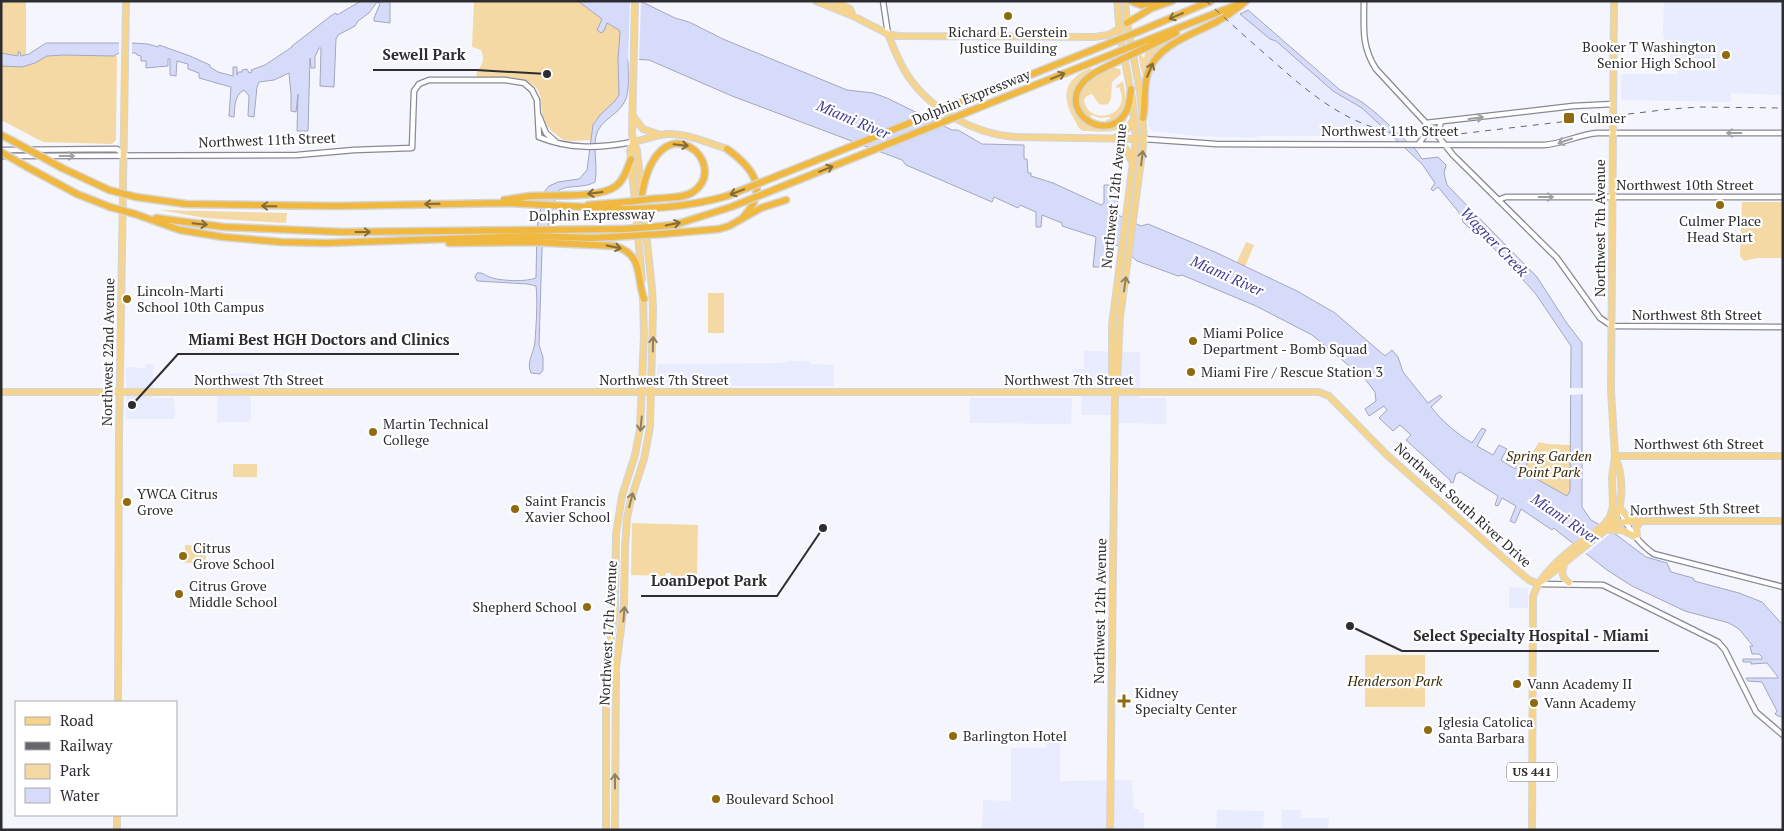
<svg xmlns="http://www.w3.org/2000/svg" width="1784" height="831" font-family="'PT Serif',serif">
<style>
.built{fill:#e9ebff}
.green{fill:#f4d9a5}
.water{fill:#d7dbfa;stroke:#a4a6be}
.pier{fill:#f5f6fd}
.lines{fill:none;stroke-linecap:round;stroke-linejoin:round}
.minor-casing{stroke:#888995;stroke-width:7}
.major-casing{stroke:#d5d5d6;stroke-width:8}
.highway-casing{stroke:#d5d5d6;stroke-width:9}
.minor{stroke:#fff;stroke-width:4.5}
.major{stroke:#f6d48b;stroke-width:5.5}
.highway{stroke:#f0b83e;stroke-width:6}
.rail{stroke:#66666c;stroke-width:1;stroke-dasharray:6 6;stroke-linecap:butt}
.highway-bridge-casing{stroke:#d5d5d6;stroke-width:9;stroke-linecap:butt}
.highway-bridge{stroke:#f0b83e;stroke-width:6}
.oneway{stroke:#846b37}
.oneway2{stroke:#a0a0a2}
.oneway3{stroke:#91805e}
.poi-dot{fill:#8f6a0e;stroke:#fff;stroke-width:2}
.labels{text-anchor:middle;stroke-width:4.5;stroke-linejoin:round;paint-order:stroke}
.shield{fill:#fff;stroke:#6b6b6f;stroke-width:1}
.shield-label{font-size:12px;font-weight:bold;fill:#2c2c31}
.poi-label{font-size:14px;fill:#2c2c31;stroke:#fff;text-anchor:start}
.street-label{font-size:14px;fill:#2c2c31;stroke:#fff}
.park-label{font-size:14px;font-style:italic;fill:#382805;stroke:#fff}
.water-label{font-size:15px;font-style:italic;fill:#413e93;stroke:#fff}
.leader{fill:none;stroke:#2c2c31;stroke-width:2}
.callout-dot{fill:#2c2c31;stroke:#fff;stroke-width:2}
.callout-label{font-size:15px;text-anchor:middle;font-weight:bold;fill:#2c2c31;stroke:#fff;stroke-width:4.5;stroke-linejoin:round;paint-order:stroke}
</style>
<rect width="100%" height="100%" fill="#f5f6fd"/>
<path class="built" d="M1664 1H1783V95L1731 93V102L1621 100V74H1679L1672 63 1666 47 1663 32Z
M1238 12 1270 39 1276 41 1333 91 1362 108 1391 136H1259L1256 138 1195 136 1152 131 1148 126V81L1149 76 1158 59 1171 48Z
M1084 351 1140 352V398H1166V424L1119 423V415H1081L1082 388 1071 387 1072 369H1084Z
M790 361H810V364L834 365V386H661L657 384V364L780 363Z
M145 364H153V398H174L175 419H126V367L145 368Z
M218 373 255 374 256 388 251 389V419L249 422H217Z
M970 398H1072L1071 424 970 423Z
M1509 587 1528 588V608H1509Z
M1047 737H1060V781L1132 780 1134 809H1139V813H1144V830H982L983 800 1011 801V748H1047Z
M1217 810 1264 811 1263 830H1216Z
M1282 810H1301V818H1329L1328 830H1282Z"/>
<path class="green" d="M1 1H26V55L21 56 20 52H18V56L1 53Z
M474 1H578L602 19 597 30 604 28 606 23 619 30 620 33 618 59 619 95 615 101 595 121 592 128 591 140C583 140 571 142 564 140 561 139 557 135 554 133 534 117 548 96 533 85 518 74 493 78 476 77 478 64 487 66 481 50L472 47Z
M1196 27 1197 29 1169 44 1146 75 1142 74 1138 54H1140L1144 58 1146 50Z
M64 55 117 56 116 140 112 144 43 142 1 120V66L35 63 47 56Z
M1112 67 1120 69 1121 74 1112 82 1111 99 1108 104C1098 107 1097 101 1092 94L1087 96 1084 100C1089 128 1133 116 1119 87L1116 88V86L1123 81C1127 103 1129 112 1107 123L1106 120 1110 119V117L1100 118 1091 115 1090 118 1100 121V124C1084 118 1072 103 1082 87 1088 77 1102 72 1112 67Z
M1091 68 1093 71 1080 81 1074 93C1079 111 1078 121 1097 128L1127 115C1127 137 1100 131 1083 131 1078 129 1077 124 1074 119 1060 95 1065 78 1091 68Z
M1742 202H1783V258H1757L1744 261 1740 256Z
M160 210 287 213 286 223 205 218Z
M1246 242 1254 245 1245 267 1237 262Z
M708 293H724V333H708Z
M1539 442 1548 444 1571 445 1570 492 1566 496 1524 472 1530 456Z
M233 464H257V477H233Z
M632 523 698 525 697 576H671V573H666L665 576 631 575Z
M185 545H206V563H185Z
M1365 655H1425V707H1365Z"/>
<path class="water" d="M361 1H390V23L374 21V18L380 4 377 2 369 13 358 21 355 26 338 35 336 39 334 87 320 86 321 48H319L315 57V68H311L310 58 308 131H297L298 94 296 112 291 111V94L289 73 274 80 259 82 257 87 254 117 248 116 249 96 244 90C234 96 235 106 234 117L229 116 231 87 199 78V73L188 69V64L177 61 176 76 170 75V59H168V66L146 68V61H141V56L137 55 136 53H119L114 56 64 55 47 56 35 63 22 67 1 66V53L18 56V52H20L21 56 29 54 46 43H132L148 44 158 47 159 45 190 56 210 65V67L218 72 233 76V67H237V75L238 72H242V70L247 69 249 73 252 72 251 70 265 65 292 47V46L332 15 336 13 337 15Z
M578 1H640L675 18 689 22 723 39 847 90 873 93 887 98 952 130H958L982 144 1024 145V159H1027L1028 173H1031V176L1053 183 1101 205 1104 203V185H1118V215L1141 226 1148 224 1215 252 1297 291 1335 313 1385 356 1392 350 1398 357 1403 372 1428 403 1440 395 1442 397 1431 407C1443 422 1456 433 1472 443L1482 428 1486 430 1477 446 1493 455 1499 445 1507 449 1501 460 1515 469 1523 453 1530 456 1524 472 1567 496 1570 491 1571 346 1535 293 1477 230 1468 227 1463 222 1462 216 1438 187 1433 191 1431 189 1435 183 1422 164 1362 108 1333 91 1276 41 1270 39 1240 14 1248 10 1340 90 1362 102 1376 113 1416 150 1422 159 1438 157 1446 165 1444 173 1447 185 1537 277 1566 322 1582 343V507L1591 520 1614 533 1646 557 1667 563 1671 572 1693 578 1694 581 1739 593 1762 602 1783 625V717L1778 716 1775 714 1777 711 1762 682 1748 681 1746 678H1778V677L1767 663 1751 664V662H1743V659H1762V657L1759 654H1752L1750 646H1753L1739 629 1729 623 1685 611 1632 586 1607 570 1556 530 1554 528 1552 530 1521 509 1515 523 1510 521 1516 506 1502 498 1498 506 1495 505 1498 496 1460 472 1456 474 1453 483 1450 482V480L1406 440 1411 435 1400 425 1393 431 1379 418 1387 410 1384 406 1369 416 1365 409 1376 401 1375 392 1365 379 1312 335 1256 306 1182 275 1178 276 1137 261 1121 247 1112 244 1108 267H1093L1096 237 1062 226V223L1042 215 1041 227H1036V212L1020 205 1018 208 994 197 992 202 906 165 902 160 732 96 649 60 628 59C628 70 630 92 625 101 618 116 600 119 596 136 593 151 598 167 595 182 584 189 564 184 557 192L542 249 539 345 543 357V370L540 374 531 373C526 362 534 353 535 342 536 324 538 304 536 286L528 284 477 281 475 277 477 273C483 272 486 276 492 278 504 281 525 282 536 278L537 227 544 192 549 186 558 182 579 179 587 170 593 125 600 115 615 101 619 95 618 59 620 33 619 30 607 23 604 31 601 33 597 30 602 19Z"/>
<path class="pier" d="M630 1H641L639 62 628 61Z
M119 40H132V56H119Z
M925 113 935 118 861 147 849 143Z
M1569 388H1585V394L1569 395Z
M1601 523 1616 532 1610 534 1584 555 1573 545Z"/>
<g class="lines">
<defs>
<path id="minor" d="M883 1 888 34
M1364 1C1364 27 1361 46 1376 69L1437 135 1453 155 1557 258 1600 318 1612 326 1783 327
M539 116 546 133 555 141
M1426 123 1573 106 1613 104
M1437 135 1441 122
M539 137C570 150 600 148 633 142
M1144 139 1216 144 1544 145C1563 144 1579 134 1598 133H1783
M1418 145 1425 135 1427 125
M1 150 117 149 123 154
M1 156 297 155 354 150 412 148 414 91 419 84 429 80H505L524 83 532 90 537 100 539 137
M1498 200 1506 197H1783
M1621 513C1629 530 1638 543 1654 554L1783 587
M1538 584 1603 585 1718 642 1725 650 1756 712 1783 735"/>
<path id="major" d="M816 1 853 16 888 34 898 36 1094 37 1108 35 1121 28
M833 1 850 9 853 16
M888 34C894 49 899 63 908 76 931 110 974 134 1015 137L1139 139
M632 115 643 129 661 135
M1115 138 1126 149 1132 162
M1116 138 1127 129 1135 118
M633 142 630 151 631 159 642 279
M633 142C644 140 656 135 667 134 687 133 708 143 727 149
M1 392H1319L1329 396 1387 455 1518 571 1529 580 1538 584
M1115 393 1112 384V325L1136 139 1132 98 1120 35 1117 1
M1615 456H1783
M1619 507 1627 517 1635 519
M1608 528 1623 522 1641 521H1783
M1610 530H1622L1634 536
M1637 535 1636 528 1641 521
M1564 565C1561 573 1562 578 1569 583
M1542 581 1608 528C1625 513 1624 476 1615 457
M118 702 119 437 126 1
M117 830V815
M606 830V671L615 611 616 534 622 496 635 455 640 429 644 336 643 296
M615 830 616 668 624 605 625 547 627 518 631 499 644 459 650 427 653 310 652 288 637 150 633 142 632 133 635 1
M1110 830 1115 393 1117 384 1120 317 1144 139 1140 92 1127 23 1125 1
M1532 830 1533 597C1541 568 1580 543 1604 525L1610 517 1613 506 1612 477 1615 456 1611 391 1614 1"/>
<path id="highway" d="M1131 1 1141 5 1158 1
M1127 23 1152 8 1172 1
M1140 31 1211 1
M1145 41 1239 4
M1145 48 1176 33
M1110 65C1100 70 1088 75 1081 85 1060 114 1108 144 1126 112 1130 105 1130 96 1131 89
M1143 118C1146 103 1143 87 1148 72 1158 44 1194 34 1218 21 1228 15 1237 9 1246 1
M1 135 11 140
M727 149C752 167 770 189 744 216
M27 167 77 194 110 207
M62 168 109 190
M642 194C659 98 733 164 693 192 683 199 664 197 652 199
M136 197 186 204 337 206 506 203 623 209
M504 200C513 199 522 197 531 196 553 194 599 199 616 186 624 180 627 169 631 159
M588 205 626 202
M135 214 180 230 223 237 281 242 326 243 531 236 593 238 628 236
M156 218 224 227 342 232 625 229
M661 234 719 229 729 226 761 208 786 200
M449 243 530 242 615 246C644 255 636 277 644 299"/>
</defs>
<use href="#minor" class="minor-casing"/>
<use href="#major" class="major-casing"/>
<use href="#highway" class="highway-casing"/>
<use href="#minor" class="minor"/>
<use href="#major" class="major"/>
<use href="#highway" class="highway"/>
<path class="rail" d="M1206 1C1228 21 1250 41 1272 60 1328 110 1371 142 1450 135L1671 109 1699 107 1783 108"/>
<defs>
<path id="highway-bridge" d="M1110 65 1145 48
M11 140 62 168
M1 152 27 167
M109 190 136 197
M626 202 652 199
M110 207 135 214
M623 209C658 209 692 206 727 196L1140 31
M625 229 674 225 731 207 1145 41
M628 236 661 234"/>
</defs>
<use href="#highway-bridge" class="highway-bridge-casing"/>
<use href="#highway-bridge" class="highway-bridge"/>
</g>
<defs><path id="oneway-shaft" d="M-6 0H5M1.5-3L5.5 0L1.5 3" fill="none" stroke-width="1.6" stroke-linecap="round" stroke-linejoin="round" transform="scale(1.25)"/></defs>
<g class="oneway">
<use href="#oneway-shaft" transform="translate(1176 16) rotate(157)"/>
<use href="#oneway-shaft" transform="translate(1150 70) rotate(-68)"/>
<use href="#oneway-shaft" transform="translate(1058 76) rotate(-22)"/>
<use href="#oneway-shaft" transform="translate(681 145) rotate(6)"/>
<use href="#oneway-shaft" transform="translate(826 169) rotate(-22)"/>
<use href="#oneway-shaft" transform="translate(737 192) rotate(159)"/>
<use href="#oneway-shaft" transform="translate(595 193) rotate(173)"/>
<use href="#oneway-shaft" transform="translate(432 204) rotate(179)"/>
<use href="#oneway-shaft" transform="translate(269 206) rotate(-179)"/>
<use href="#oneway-shaft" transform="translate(200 224) rotate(6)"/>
<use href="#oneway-shaft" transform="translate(673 224) rotate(-12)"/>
<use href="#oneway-shaft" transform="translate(363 232)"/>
<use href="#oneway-shaft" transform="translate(614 247) rotate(12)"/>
</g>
<g class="oneway2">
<use href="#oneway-shaft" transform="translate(1476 118) rotate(-7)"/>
<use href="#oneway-shaft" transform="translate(1734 133) rotate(180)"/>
<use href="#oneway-shaft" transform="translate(1565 141) rotate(161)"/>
<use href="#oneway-shaft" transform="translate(67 156)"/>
<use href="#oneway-shaft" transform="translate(1546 197)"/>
</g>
<g class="oneway3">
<use href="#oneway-shaft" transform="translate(1142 158) rotate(-83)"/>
<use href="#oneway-shaft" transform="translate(1125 284) rotate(-82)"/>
<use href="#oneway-shaft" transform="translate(653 344) rotate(-89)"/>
<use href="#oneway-shaft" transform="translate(641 424) rotate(96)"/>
<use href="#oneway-shaft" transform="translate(631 500) rotate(-76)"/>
<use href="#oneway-shaft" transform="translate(624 614) rotate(-85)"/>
<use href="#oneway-shaft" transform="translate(615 781) rotate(-90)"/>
</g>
<g class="poi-dot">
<circle cx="1008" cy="16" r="5"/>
<circle cx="1726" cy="55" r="5"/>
<rect x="1563" y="112" width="12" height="12" rx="2.5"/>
<circle cx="1720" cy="205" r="5"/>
<circle cx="127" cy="299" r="5"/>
<circle cx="1193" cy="341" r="5"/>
<circle cx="1191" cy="372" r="5"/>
<circle cx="373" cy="432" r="5"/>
<circle cx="127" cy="502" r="5"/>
<circle cx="515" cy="509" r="5"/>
<circle cx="183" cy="556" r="5"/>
<circle cx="179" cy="594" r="5"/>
<circle cx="587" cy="607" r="5"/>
<circle cx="1517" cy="684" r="5"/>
<path d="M1121.5 693.5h5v5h5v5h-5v5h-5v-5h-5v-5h5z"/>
<circle cx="1534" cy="703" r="5"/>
<circle cx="1428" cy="730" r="5"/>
<circle cx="953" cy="736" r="5"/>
<circle cx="716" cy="799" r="5"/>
</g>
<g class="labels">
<rect class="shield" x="1507" y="762.5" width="50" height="19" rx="4"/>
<g class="shield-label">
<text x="1532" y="776">US 441</text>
</g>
<g class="poi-label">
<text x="1008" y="37" text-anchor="middle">Richard E. Gerstein<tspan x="1008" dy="16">Justice Building</tspan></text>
<text x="1716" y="52" text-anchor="end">Booker T Washington<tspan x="1716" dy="16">Senior High School</tspan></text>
<text x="1580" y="123">Culmer</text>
<text x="1720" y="226" text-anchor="middle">Culmer Place<tspan x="1720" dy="16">Head Start</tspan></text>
<text x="137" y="296">Lincoln-Marti<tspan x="137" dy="16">School 10th Campus</tspan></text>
<text x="1203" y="338">Miami Police<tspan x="1203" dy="16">Department - Bomb Squad</tspan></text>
<text x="1201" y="377">Miami Fire / Rescue Station 3</text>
<text x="383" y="429">Martin Technical<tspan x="383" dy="16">College</tspan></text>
<text x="137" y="499">YWCA Citrus<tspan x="137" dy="16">Grove</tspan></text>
<text x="525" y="506">Saint Francis<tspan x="525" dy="16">Xavier School</tspan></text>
<text x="193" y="553">Citrus<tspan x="193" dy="16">Grove School</tspan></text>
<text x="189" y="591">Citrus Grove<tspan x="189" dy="16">Middle School</tspan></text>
<text x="577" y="612" text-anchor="end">Shepherd School</text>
<text x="1527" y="689">Vann Academy II</text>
<text x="1135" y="698">Kidney<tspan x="1135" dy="16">Specialty Center</tspan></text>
<text x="1544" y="708">Vann Academy</text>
<text x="1438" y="727">Iglesia Catolica<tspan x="1438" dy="16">Santa Barbara</tspan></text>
<text x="963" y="741">Barlington Hotel</text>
<text x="726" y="804">Boulevard School</text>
</g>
<g class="street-label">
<text transform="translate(971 97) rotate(-22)" y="5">Dolphin Expressway</text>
<text x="1390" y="136">Northwest 11th Street</text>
<text transform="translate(267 140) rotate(-2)" y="5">Northwest 11th Street</text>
<text x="1685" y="190">Northwest 10th Street</text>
<text transform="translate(1114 196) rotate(-84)" y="5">Northwest 12th Avenue</text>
<text transform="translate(592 215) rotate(-1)" y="5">Dolphin Expressway</text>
<text transform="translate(1600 228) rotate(-90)" y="5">Northwest 7th Avenue</text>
<text x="1697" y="320">Northwest 8th Street</text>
<text transform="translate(108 352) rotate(-89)" y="5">Northwest 22nd Avenue</text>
<text x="259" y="385">Northwest 7th Street</text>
<text x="664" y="385">Northwest 7th Street</text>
<text x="1069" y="385">Northwest 7th Street</text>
<text x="1699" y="449">Northwest 6th Street</text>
<text transform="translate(1463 505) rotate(42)" y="5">Northwest South River Drive</text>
<text transform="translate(1695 509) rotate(-1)" y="5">Northwest 5th Street</text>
<text transform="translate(1100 611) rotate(-89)" y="5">Northwest 12th Avenue</text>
<text transform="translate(608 633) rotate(-87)" y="5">Northwest 17th Avenue</text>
</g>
<g class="park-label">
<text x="1549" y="461">Spring Garden<tspan x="1549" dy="16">Point Park</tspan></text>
<text x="1395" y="686">Henderson Park</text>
</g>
<g class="water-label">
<text transform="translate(853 120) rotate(23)" y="5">Miami River</text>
<text transform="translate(1494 242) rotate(46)" y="5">Wagner Creek</text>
<text transform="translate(1227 276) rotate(24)" y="5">Miami River</text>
<text transform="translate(1565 519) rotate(34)" y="5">Miami River</text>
</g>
</g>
<path class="leader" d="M547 74L476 70H373M132 405L178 354H459M823 528L777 596H641M1350 626L1402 651H1659"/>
<g class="callout-dot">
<circle cx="547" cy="74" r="5"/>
<circle cx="132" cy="405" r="5"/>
<circle cx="823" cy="528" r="5"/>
<circle cx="1350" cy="626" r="5"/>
</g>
<g class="callout-label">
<text x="424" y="60">Sewell Park</text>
<text x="319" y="345">Miami Best HGH Doctors and Clinics</text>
<text x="709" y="586">LoanDepot Park</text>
<text x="1531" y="641">Select Specialty Hospital - Miami</text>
</g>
<rect width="1784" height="831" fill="none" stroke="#2c2c31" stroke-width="5"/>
<rect x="15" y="701" width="162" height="115" fill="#ffffff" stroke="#ababad"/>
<rect x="25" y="717" width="25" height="8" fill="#f6d48b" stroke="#ababad"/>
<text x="60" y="726" font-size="15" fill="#2c2c31">Road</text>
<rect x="25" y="742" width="25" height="8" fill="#66666c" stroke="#ababad"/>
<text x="60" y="751" font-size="15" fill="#2c2c31">Railway</text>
<rect x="25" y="764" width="25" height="15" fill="#f4d9a5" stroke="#ababad"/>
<text x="60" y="776" font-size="15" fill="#2c2c31">Park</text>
<rect x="25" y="788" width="25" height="15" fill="#d7dbfa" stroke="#ababad"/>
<text x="60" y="801" font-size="15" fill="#2c2c31">Water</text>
</svg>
